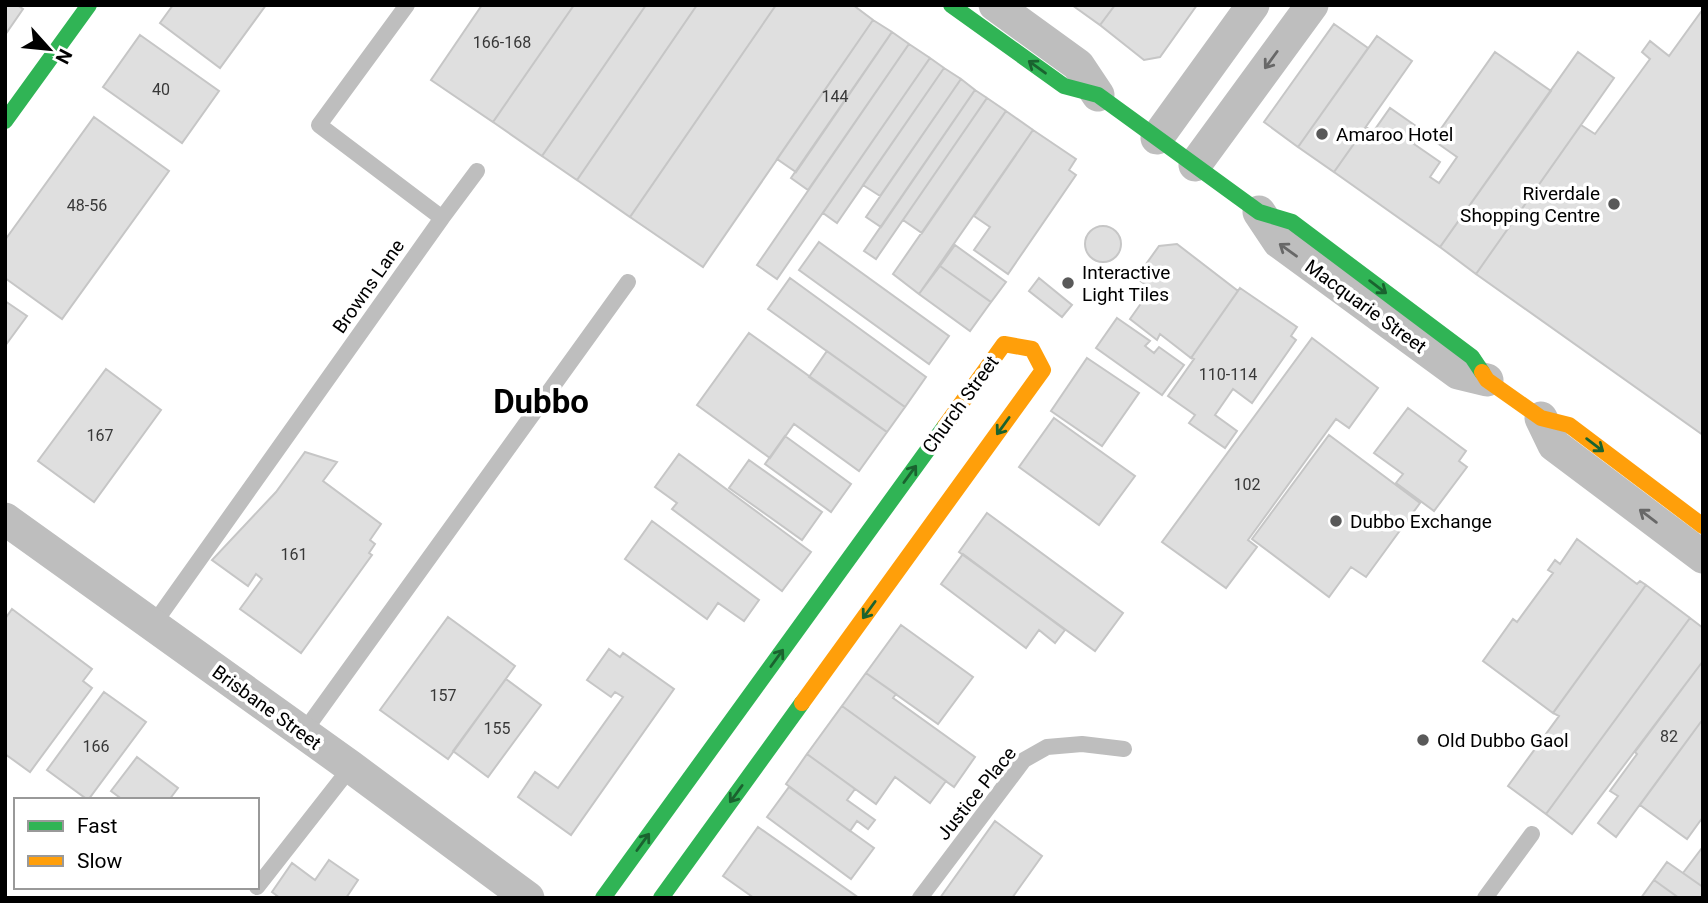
<svg xmlns="http://www.w3.org/2000/svg" width="1708" height="903" font-family="Roboto,sans-serif">
<style>
.building{fill:#dfdfdf;stroke:#c6c6c6;stroke-width:2}
.lines{fill:none;stroke-linecap:round;stroke-linejoin:round}
.lane{stroke:#bebebe;stroke-width:16}
.street{stroke:#bebebe;stroke-width:33}
.fast{stroke:#30b455;stroke-width:16}
.slow{stroke:#ff9f0a;stroke-width:16}
.oneway{stroke:#686868}
.oneway2{stroke:#1a632f}
.poi-dot{fill:#595959;stroke:#fff;stroke-width:2.5}
.labels{text-anchor:middle;stroke-width:7;stroke-linejoin:round;paint-order:stroke}
.number-label{font-size:16px;fill:#383838}
.poi-label{font-size:19px;fill:#000;stroke:#fff;text-anchor:start}
.street-label{font-size:19px;fill:#000;stroke:#fff}
.town-label{font-size:33px;font-weight:bold;fill:#000;stroke:#fff}
</style>
<rect width="100%" height="100%" fill="#fff"/>
<path class="building" d="M5 5H17L23 9 5 35Z
M173 5H266L220 68 160 23Z
M482 5H574L493 122 431 80Z
M574 5H646L542 156 493 122Z
M646 5H697L577 180 542 156Z
M697 5H776L630 217 577 180Z
M776 5H853L873 20 703 267 630 217Z
M1072 5H1115L1100 25Z
M1115 5H1197L1160 57 1144 60 1100 25Z
M1703 9V435L1476 274 1581 125 1595 134 1650 59 1642 52 1650 41 1669 56Z
M873 20 892 32 796 172 777 159Z
M1334 24 1368 48 1298 147 1264 122Z
M892 32 909 44 808 190 791 178Z
M140 35 219 91 182 143 103 87Z
M1377 36 1412 61 1334 172 1298 147Z
M909 44 930 58 777 279 757 265Z
M1495 52 1551 91 1440 247 1334 172 1366 127 1373 132 1390 108 1423 131 1414 144 1440 162 1430 177 1439 183 1457 157 1433 140Z
M1578 52 1614 78 1476 274 1440 247Z
M930 58 944 68 837 223 823 213Z
M944 68 961 79 880 196 863 185Z
M961 79 975 90 881 227 866 217Z
M975 90 987 98 876 259 864 251Z
M987 98 1006 111 922 233 903 220Z
M1006 111 1033 130 919 294 893 274Z
M94 117 169 171 62 319 5 278V240Z
M1033 130 1076 159 1069 170 1076 175 1008 274 974 250 990 227 974 216Z
M1085 244a18 18 0 1 1 36 0a18 18 0 1 1-36 0Z
M819 242 949 336 929 364 799 270Z
M1177 244 1238 291 1191 358 1160 334 1157 340 1130 319 1142 302 1134 299 1146 285 1136 278 1159 246Z
M955 245 1006 282 991 302 940 266Z
M940 266 991 302 970 331 919 294Z
M790 278 926 377 905 407 768 309Z
M1039 278 1072 305 1062 317 1029 291Z
M1240 288 1297 327 1291 336 1296 340 1252 403 1233 389 1215 415 1237 431 1225 448 1189 423 1195 415 1168 396 1194 359 1191 358Z
M5 301 27 316 5 346Z
M1117 318 1150 341 1145 346 1154 353 1159 347 1184 365 1162 395 1096 348Z
M749 333 887 432 859 471 794 424 770 458 697 405Z
M1312 338 1378 388 1349 428 1336 419 1248 540 1257 547 1226 588 1162 542Z
M827 351 905 407 887 432 809 377Z
M1087 358 1139 393 1102 446 1051 411Z
M106 369 161 410 94 502 38 461Z
M1408 408 1466 451 1459 461 1467 467 1434 511 1396 483 1403 474 1374 453Z
M1054 418 1135 476 1099 525 1019 467Z
M1329 435 1420 503 1366 577 1351 567 1329 597 1252 539Z
M785 436 851 484 831 512 765 464Z
M305 452 337 462 323 481 381 524 370 540 375 544 369 553 372 555 301 653 240 609 262 579 256 574 248 586 212 560 276 492Z
M679 454 811 552 782 591 672 509 677 503 655 487Z
M749 460 822 512 802 540 729 488Z
M987 513 1123 613 1095 651 959 552Z
M652 521 759 600 744 621 718 603 707 619 625 559Z
M1577 539 1637 584 1640 581 1646 585 1553 713 1483 661 1513 619 1517 622 1553 573 1548 570 1555 560 1560 564Z
M963 554 1065 630 1055 643 1039 630 1026 648 941 584Z
M1646 585 1690 618 1546 814 1508 786 1559 716 1553 713Z
M12 609 92 669 83 681 92 688 30 772 5 754V619Z
M448 617 515 666 448 759 380 710Z
M1690 618 1703 628V661L1572 834 1546 814Z
M901 625 973 677 938 724 866 673Z
M609 649 620 657 623 653 674 689 571 835 518 797 535 772 558 788 623 697 615 692 611 697 587 680Z
M1703 661V719L1616 837 1598 823 1618 796 1610 791 1637 754 1635 752Z
M866 673 896 694 893 698 975 757 954 787 842 706Z
M506 679 541 705 488 777 453 751Z
M104 692 146 722 88 800 47 770Z
M842 706 946 781 930 803 895 777 876 804 807 754Z
M1703 719V817L1687 839 1640 805Z
M807 754 855 789 847 800 875 820 868 829 857 821 850 831 786 784Z
M137 757 178 788 169 800H123L111 791Z
M789 787 874 848 851 879 767 817Z
M995 821 1042 856 1012 898H940Z
M758 827 859 898H754L723 876Z
M1702 848H1703V887L1683 873Z
M329 860 358 880 346 898H280L272 892 292 863 315 880Z
M1667 862 1703 887V898H1679L1654 880Z
M1654 880 1679 898H1641Z"/>
<g class="lines">
<path class="lane" d="M442 218 477 171
M153 625 442 218 319 125 407 5
M303 733 628 282
M257 887 351 767
M920 898 1024 760 1047 747 1082 744 1124 749
M1485 898 1532 834"/>
<path class="street" d="M995 5 1078 65 1098 95
M1157 138 1253 5
M1195 165 1312 5
M1259 212 1279 242 1458 373 1487 380
M1541 418 1554 445 1703 557
M5 519 351 767 528 898"/>
<path class="fast" d="M951 5 1064 86 1098 95 1259 212 1292 222 1472 357 1482 372
M5 121 89 5
M603 898 945 426
M661 898 802 703"/>
<path class="slow" d="M1482 372 1487 380 1541 418 1569 425 1703 526
M802 703 1043 370 1032 349 1004 344 945 426"/>
</g>
<defs><path id="oneway-shaft" d="M-6 0H5M1.5-3L5.5 0L1.5 3" fill="none" stroke-width="1.6" stroke-linecap="round" stroke-linejoin="round" transform="scale(1.75)"/></defs>
<g class="oneway">
<use href="#oneway-shaft" transform="translate(1271 60) rotate(126)"/>
<use href="#oneway-shaft" transform="translate(1288 250) rotate(-144)"/>
<use href="#oneway-shaft" transform="translate(1648 516) rotate(-143)"/>
</g>
<g class="oneway2">
<use href="#oneway-shaft" transform="translate(1037 67) rotate(-144)"/>
<use href="#oneway-shaft" transform="translate(1378 287) rotate(37)"/>
<use href="#oneway-shaft" transform="translate(1003 426) rotate(126)"/>
<use href="#oneway-shaft" transform="translate(1595 445) rotate(37)"/>
<use href="#oneway-shaft" transform="translate(910 474) rotate(-54)"/>
<use href="#oneway-shaft" transform="translate(869 610) rotate(126)"/>
<use href="#oneway-shaft" transform="translate(777 658) rotate(-54)"/>
<use href="#oneway-shaft" transform="translate(736 794) rotate(126)"/>
<use href="#oneway-shaft" transform="translate(643 842) rotate(-54)"/>
</g>
<g class="poi-dot">
<circle cx="1322" cy="134" r="7"/>
<circle cx="1614" cy="204" r="7"/>
<circle cx="1068" cy="283" r="7"/>
<circle cx="1336" cy="521" r="7"/>
<circle cx="1423" cy="740" r="7"/>
</g>
<g class="labels">
<g class="number-label">
<text x="502" y="48">166-168</text>
<text x="161" y="95">40</text>
<text x="835" y="102">144</text>
<text x="87" y="211">48-56</text>
<text x="1228" y="380">110-114</text>
<text x="100" y="441">167</text>
<text x="1247" y="490">102</text>
<text x="294" y="560">161</text>
<text x="443" y="701">157</text>
<text x="497" y="734">155</text>
<text x="1669" y="742">82</text>
<text x="96" y="752">166</text>
</g>
<g class="poi-label">
<text x="1336" y="141">Amaroo Hotel</text>
<text x="1600" y="200" text-anchor="end">Riverdale<tspan x="1600" dy="22">Shopping Centre</tspan></text>
<text x="1082" y="279">Interactive<tspan x="1082" dy="22">Light Tiles</tspan></text>
<text x="1350" y="528">Dubbo Exchange</text>
<text x="1437" y="747">Old Dubbo Gaol</text>
</g>
<g class="street-label">
<text transform="translate(368 286) rotate(-55)" y="7">Browns Lane</text>
<text transform="translate(1366 306) rotate(36)" y="7">Macquarie Street</text>
<text transform="translate(960 404) rotate(-54)" y="7">Church Street</text>
<text transform="translate(267 707) rotate(36)" y="7">Brisbane Street</text>
<text transform="translate(976 793) rotate(-51)" y="7">Justice Place</text>
</g>
<g class="town-label">
<text x="541" y="413">Dubbo</text>
</g>
</g>
<rect width="1708" height="903" fill="none" stroke="#000000" stroke-width="14"/>
<rect x="14" y="798" width="245" height="91" fill="#ffffff" stroke="#999999" stroke-width="2"/>
<rect x="28" y="821" width="35" height="10" fill="#30b455" stroke="#999999" stroke-width="2"/>
<text x="77" y="833" font-size="21" fill="#000000">Fast</text>
<rect x="28" y="856" width="35" height="10" fill="#ff9f0a" stroke="#999999" stroke-width="2"/>
<text x="77" y="868" font-size="21" fill="#000000">Slow</text>
<g transform="translate(49 49) rotate(117)" stroke="#ffffff" stroke-width="5" paint-order="stroke">
<path d="M0-5L12 26L0 18L-12 26Z" fill="#000000"/>
<text y="-10" font-size="19" font-weight="bold" text-anchor="middle" fill="#000000">N</text>
</g>
</svg>
